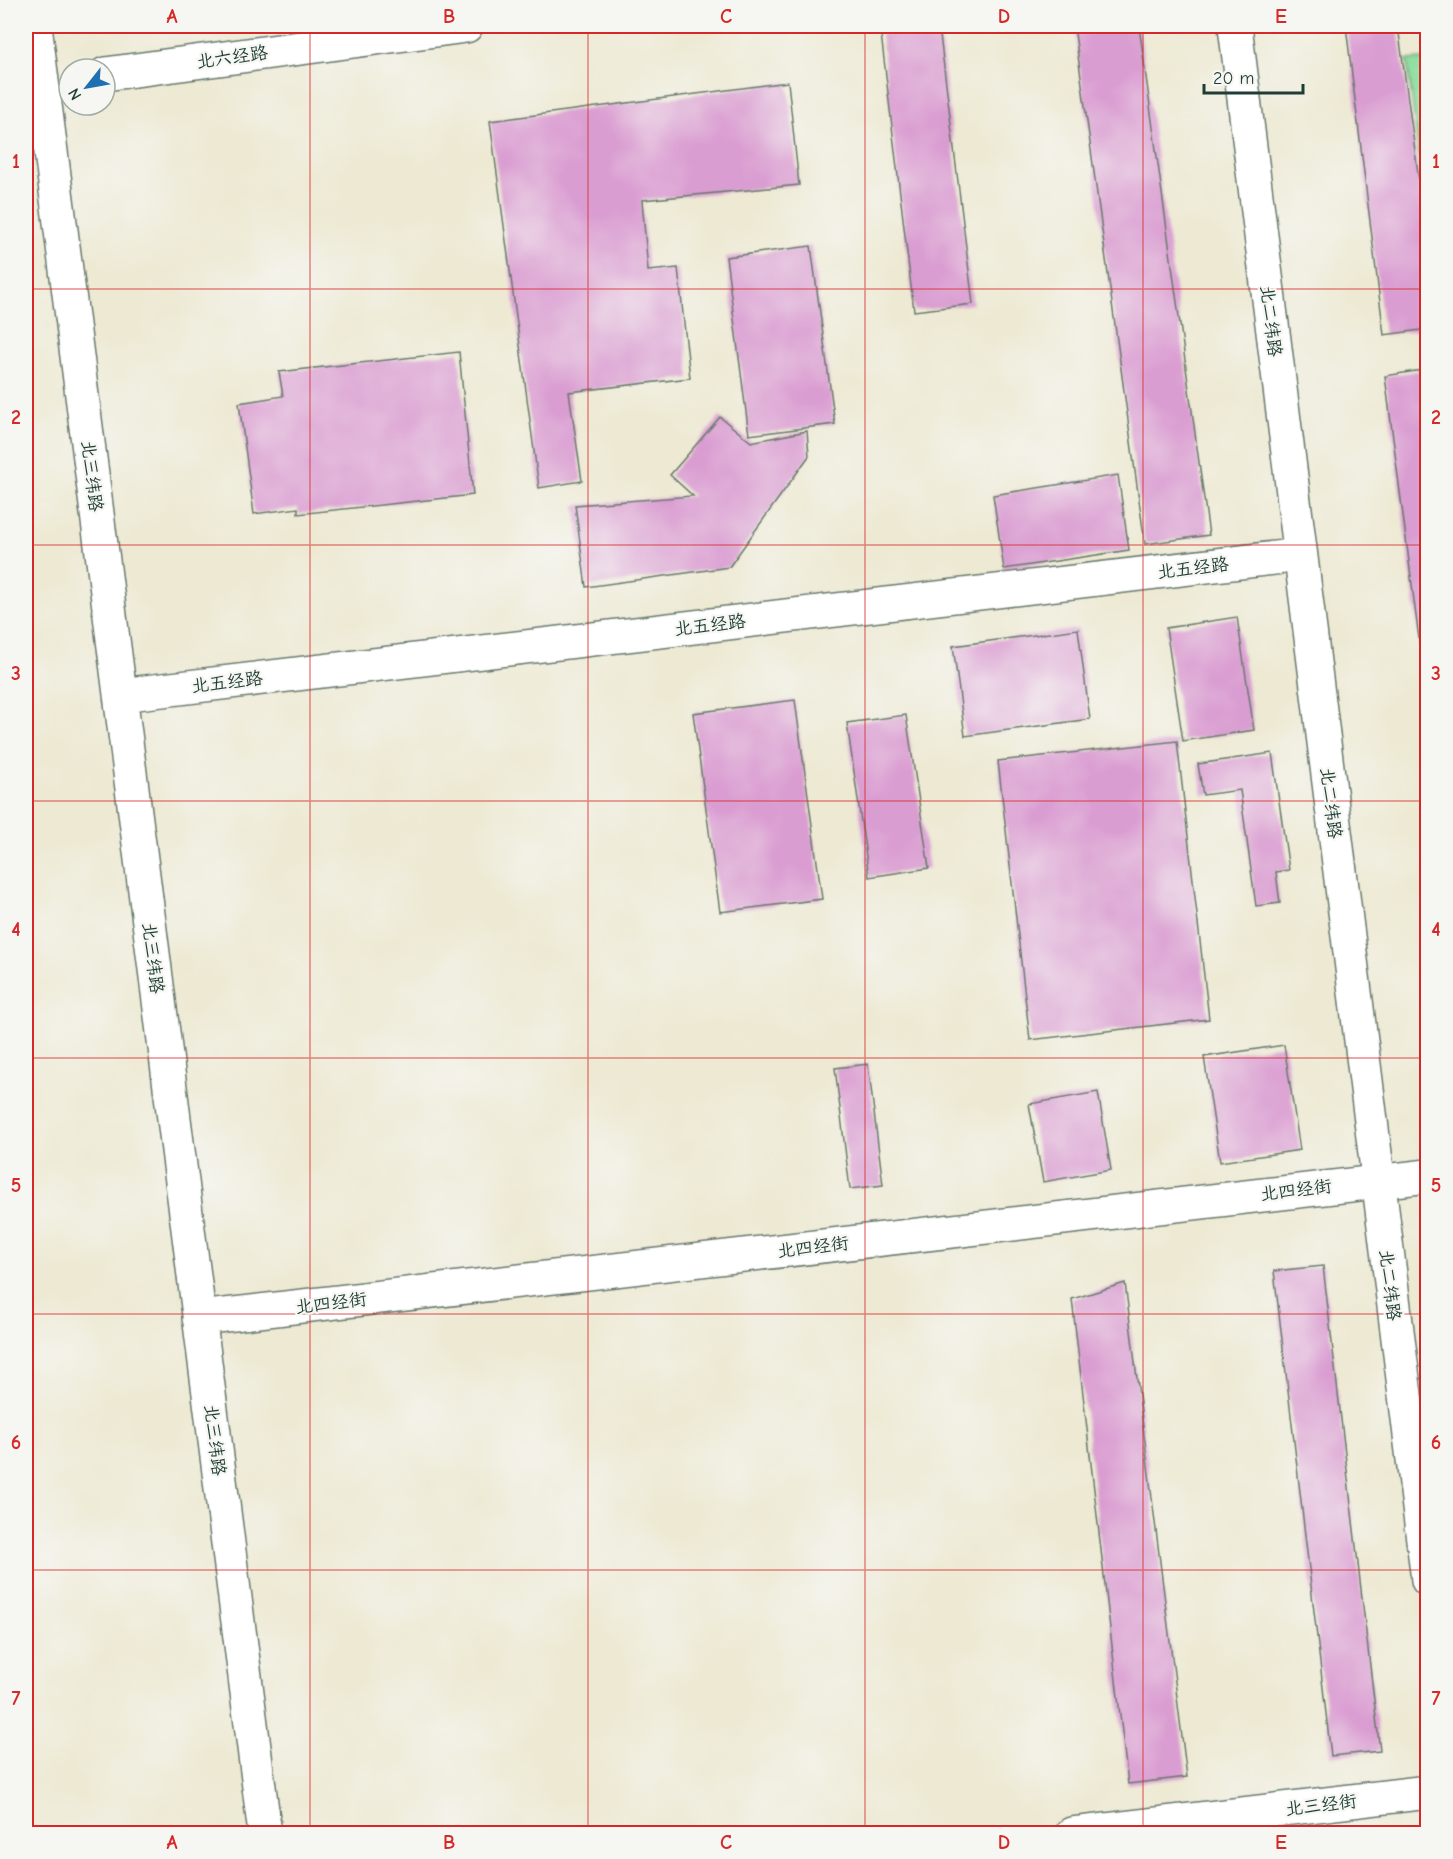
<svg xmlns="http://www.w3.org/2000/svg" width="1453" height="1859" font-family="'Comic Neue','LXGW WenKai TC',sans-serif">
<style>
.green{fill:#8bdd9d;stroke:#558d68;stroke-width:1.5}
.building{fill:#da9dd1}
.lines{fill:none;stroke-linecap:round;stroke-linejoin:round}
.street-casing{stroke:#67796c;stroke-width:36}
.secondary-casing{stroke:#67796c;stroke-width:36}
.street{stroke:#fff;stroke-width:33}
.secondary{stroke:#fff;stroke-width:33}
.grid{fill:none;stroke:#d62828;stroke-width:1.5;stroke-opacity:0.55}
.labels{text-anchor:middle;stroke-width:4.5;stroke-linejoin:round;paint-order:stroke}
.street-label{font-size:18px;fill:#1f3d34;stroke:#f6f6f2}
.neatline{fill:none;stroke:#d62828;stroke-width:2}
.grid-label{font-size:20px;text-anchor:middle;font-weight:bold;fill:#d62828}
</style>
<rect width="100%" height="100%" fill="#f6f6f2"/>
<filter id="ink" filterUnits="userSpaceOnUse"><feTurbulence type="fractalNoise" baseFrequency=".0167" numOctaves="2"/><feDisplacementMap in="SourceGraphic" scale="12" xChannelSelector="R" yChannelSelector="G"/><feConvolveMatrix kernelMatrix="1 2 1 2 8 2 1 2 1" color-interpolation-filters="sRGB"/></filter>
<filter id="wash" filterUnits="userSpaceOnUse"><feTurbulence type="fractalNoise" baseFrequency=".008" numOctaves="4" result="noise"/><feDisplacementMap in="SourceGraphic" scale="24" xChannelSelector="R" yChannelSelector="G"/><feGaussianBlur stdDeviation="1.35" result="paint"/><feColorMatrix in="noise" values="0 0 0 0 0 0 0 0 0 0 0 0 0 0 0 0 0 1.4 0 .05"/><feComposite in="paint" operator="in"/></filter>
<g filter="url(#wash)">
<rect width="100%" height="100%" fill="#ede9d3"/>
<path class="green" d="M1427 59H1428L1427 219 1407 60Z"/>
<g id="blocks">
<path class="building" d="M1074 26H1139L1209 535 1145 544Z
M1346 26H1398L1428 247V329L1384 335Z
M939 27 973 304 914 311 881 34Z
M788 82 799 185 642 200 648 271 678 268 690 378 569 392 582 481 539 488 490 121Z
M811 246 835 424 749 435 726 257Z
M459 352 473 495 298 514V508L254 514 239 403 283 396 279 372Z
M1428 369V693H1426L1385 376Z
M720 417 751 442 807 431 809 456 729 567 586 587 575 505 693 496 670 475Z
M1118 475 1129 550 1004 569 993 495Z
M1237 617 1254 730 1183 741 1166 628Z
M1078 629 1090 719 965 736 953 646Z
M795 700 822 899 720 912 693 713Z
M906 715 929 868 869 877 847 723Z
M1177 741 1209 1019 1030 1040 998 761Z
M1272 753 1289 870 1276 872 1280 903 1256 906 1240 790 1203 795 1198 764Z
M1284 1045 1300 1150 1220 1162 1204 1057Z
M868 1064 883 1185 850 1189 835 1068Z
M1098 1092 1111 1170 1043 1182 1029 1104Z
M1323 1266 1380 1751 1331 1756 1274 1271Z
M1125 1283 1187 1777 1128 1784 1072 1299Z"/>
</g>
</g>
<g filter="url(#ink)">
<use href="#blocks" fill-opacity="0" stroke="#67796c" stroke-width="1.5"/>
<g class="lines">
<defs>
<path id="street" d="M35 26 265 1834
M105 74 466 26
M120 695 1300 555
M199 1318 1428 1176
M1072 1834 1428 1792"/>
<path id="secondary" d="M1235 26 1428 1580"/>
</defs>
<use href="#street" class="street-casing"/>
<use href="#secondary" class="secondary-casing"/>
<use href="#street" class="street"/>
<use href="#secondary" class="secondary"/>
</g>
</g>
<path class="grid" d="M310 26V1834M588 26V1834M865 26V1834M1143 26V1834M26 289H1428M26 545H1428M26 801H1428M26 1058H1428M26 1314H1428M26 1570H1428"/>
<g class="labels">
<g class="street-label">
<text transform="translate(232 57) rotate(-8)" y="6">北六经路</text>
<text transform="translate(1271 321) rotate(83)" y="6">北二纬路</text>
<text transform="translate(92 476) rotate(83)" y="6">北三纬路</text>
<text transform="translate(1193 568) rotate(-7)" y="6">北五经路</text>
<text transform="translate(710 625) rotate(-7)" y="6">北五经路</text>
<text transform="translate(227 682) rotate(-7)" y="6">北五经路</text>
<text transform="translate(1331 803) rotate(83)" y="6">北二纬路</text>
<text transform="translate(153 958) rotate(83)" y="6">北三纬路</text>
<text transform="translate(1296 1190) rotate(-7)" y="6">北四经街</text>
<text transform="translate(813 1247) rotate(-7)" y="6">北四经街</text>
<text transform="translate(1390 1285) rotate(83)" y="6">北二纬路</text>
<text transform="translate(331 1303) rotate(-7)" y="6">北四经街</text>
<text transform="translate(215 1440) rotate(83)" y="6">北三纬路</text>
<text transform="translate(1321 1805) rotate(-7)" y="6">北三经街</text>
</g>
</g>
<rect width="1453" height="1859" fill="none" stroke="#f6f6f2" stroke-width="66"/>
<g transform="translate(87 87) rotate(239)"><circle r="28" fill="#f6f6f2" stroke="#a0aca6" stroke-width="1.5"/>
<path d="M0-4.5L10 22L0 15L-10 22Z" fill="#1f6fb2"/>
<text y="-9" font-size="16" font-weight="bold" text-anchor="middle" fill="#1f3d34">N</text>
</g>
<path d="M1204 84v9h99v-9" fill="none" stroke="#1f3d34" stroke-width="3"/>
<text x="1213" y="84" font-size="18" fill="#1f3d34" stroke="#f6f6f2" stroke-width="4.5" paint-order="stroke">20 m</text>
<rect x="33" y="33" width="1387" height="1793" class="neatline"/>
<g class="grid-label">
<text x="172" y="23">A</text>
<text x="449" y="23">B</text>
<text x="726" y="23">C</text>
<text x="1004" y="23">D</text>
<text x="1281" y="23">E</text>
<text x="16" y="168">1</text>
<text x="1436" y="168">1</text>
<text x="16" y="424">2</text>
<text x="1436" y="424">2</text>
<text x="16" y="680">3</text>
<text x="1436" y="680">3</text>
<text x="16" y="936">4</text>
<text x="1436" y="936">4</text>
<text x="16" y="1192">5</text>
<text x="1436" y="1192">5</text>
<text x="16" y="1449">6</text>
<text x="1436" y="1449">6</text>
<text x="16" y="1705">7</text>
<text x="1436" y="1705">7</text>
<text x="172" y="1849">A</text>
<text x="449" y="1849">B</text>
<text x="726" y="1849">C</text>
<text x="1004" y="1849">D</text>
<text x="1281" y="1849">E</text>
</g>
</svg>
